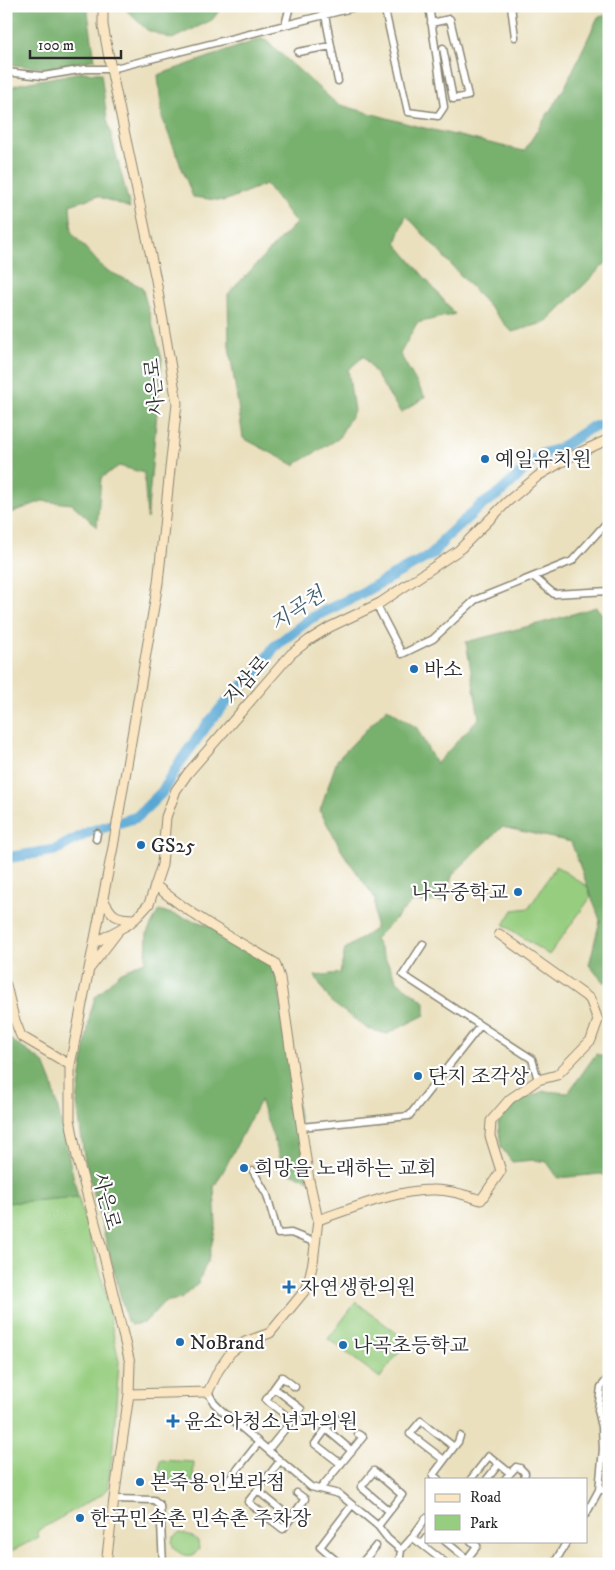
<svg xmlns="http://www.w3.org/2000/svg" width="615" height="1570" font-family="'IM FELL DW Pica','Noto Serif KR',serif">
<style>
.green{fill:#96cd7f;stroke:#607c55}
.forest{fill:#78b06e;stroke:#526e4c}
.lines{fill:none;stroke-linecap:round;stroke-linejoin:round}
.river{stroke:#59a7d3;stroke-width:11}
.street-casing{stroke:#8a8674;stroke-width:9}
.secondary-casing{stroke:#8a8674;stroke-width:11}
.street{stroke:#fff;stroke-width:6}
.secondary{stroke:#fbe6c4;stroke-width:9}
.poi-dot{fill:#1f6fb2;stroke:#fff;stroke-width:2}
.labels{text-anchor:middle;stroke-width:4.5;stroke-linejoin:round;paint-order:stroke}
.street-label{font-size:20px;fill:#2b2b2b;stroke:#fff}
.poi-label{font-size:20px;fill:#2b2b2b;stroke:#fff;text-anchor:start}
.water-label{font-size:21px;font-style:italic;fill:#3d5d6e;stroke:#fff}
</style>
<rect width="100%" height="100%" fill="#fff"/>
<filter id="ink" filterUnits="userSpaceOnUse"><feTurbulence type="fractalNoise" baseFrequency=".02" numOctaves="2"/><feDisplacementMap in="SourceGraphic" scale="10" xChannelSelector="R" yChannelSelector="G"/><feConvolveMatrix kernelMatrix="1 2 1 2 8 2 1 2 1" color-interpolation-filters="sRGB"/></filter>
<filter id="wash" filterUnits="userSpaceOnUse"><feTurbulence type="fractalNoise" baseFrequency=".0096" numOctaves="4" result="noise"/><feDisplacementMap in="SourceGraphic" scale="20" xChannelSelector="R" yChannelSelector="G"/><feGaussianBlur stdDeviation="1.12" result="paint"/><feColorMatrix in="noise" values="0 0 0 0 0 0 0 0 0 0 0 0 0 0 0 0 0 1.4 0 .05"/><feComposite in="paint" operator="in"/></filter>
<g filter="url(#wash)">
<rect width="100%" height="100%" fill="#eae0be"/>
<path class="green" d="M556 866 588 887 591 897 549 955 504 925 513 910 529 908Z
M78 1197 102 1278 119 1362 112 1458 107 1489 101 1495 37 1531 39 1537 6 1554V1203Z
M356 1302 407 1341 380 1378 328 1339Z
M160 1460 194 1462 193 1482 158 1480Z
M179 1533 190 1535 198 1541 199 1549 194 1555C180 1559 162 1542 179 1533Z"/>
<path class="forest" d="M6 6H87L95 60 42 68 6 64Z
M125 6H223L212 20 172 39 147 30 125 9Z
M609 15V260L547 322 512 332 406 215 396 243 455 314 417 323 400 354 425 397 401 413 364 356 348 370 354 411 338 439 294 465 243 438 229 346 228 294 296 223 266 184 224 201 193 197 162 117 158 75 263 38 337 104 416 126 524 151 565 87 598 17Z
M82 72 101 73 107 119 130 208 97 196 70 205 72 233 104 269 142 287 162 359 147 519 144 473 119 466 101 478 97 527 72 504 42 501 6 515V89L19 84Z
M596 607 609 622V980L604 983 589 965 600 920 571 842 502 827 453 874 444 901 412 902 375 939 398 982 425 1002V1015L387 1034 368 1029 331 1002 315 976 340 973 345 949 375 929V898L343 853 320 811 337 760 387 708 417 728 436 764 479 718 466 642 549 621Z
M159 910 208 925 275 963 309 1180 285 1171 260 1100 225 1168 214 1187 216 1226 208 1260 198 1283 181 1299 164 1302 144 1323 131 1325 127 1321 84 1156 77 1103 90 1014 95 997 120 973 146 960 147 933Z
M7 1037 44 1063 52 1083 78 1197 6 1203Z
M596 1054 609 1057V1177L601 1174 558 1178 547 1162 534 1160 512 1162 501 1147 498 1122 518 1101 544 1091 568 1093Z"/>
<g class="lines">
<path class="river" d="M6 858 55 850 89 832 137 817 162 792 178 765 206 726 228 700 258 671 274 647 311 618 358 595 434 553 444 539 479 507 501 492 518 476 527 465 542 454 559 449 590 428 601 425 609 421"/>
</g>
</g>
<g filter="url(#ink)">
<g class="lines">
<defs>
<path id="street" d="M384 6 408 112 438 116 444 107 429 6
M511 6 515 37
M325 15 338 81
M431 23 450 19 468 96 453 99 443 48
M285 25 290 6
M298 52 331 46
M6 72 43 76 85 69H111L360 6
M534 577 554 594 609 591
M376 604 402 654 433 639 475 600 572 561 609 520
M96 839 97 833
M423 944 403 975 532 1059 538 1080
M301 1127 409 1116 480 1026
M253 1171 267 1195 278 1234 291 1233 316 1243
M274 1388 282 1377 295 1387
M208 1392 214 1403 221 1410 311 1487 339 1494 378 1526 388 1539 401 1550 399 1564
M335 1417 315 1444 341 1464
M326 1429 352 1451
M454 1447 458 1442 460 1436
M268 1450 301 1409 274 1388 266 1400 292 1420
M280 1461 248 1502 283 1529 305 1499 297 1493
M438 1479 433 1475 454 1447 421 1421 410 1434 444 1460
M471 1479 489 1456 510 1473
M487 1479 499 1464
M505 1479 516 1467 520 1468 525 1473 524 1479
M225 1485 259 1442
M320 1489 363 1437 358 1434
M257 1490 291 1518
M599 1490H609
M114 1499 154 1500 160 1505 163 1564
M586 1514 599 1490 603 1449 602 1427 598 1410 601 1387 609 1377
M378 1526 402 1495 374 1471 361 1487 389 1511
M412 1537 447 1564
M445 1541 467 1559
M422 1544 426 1538
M401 1550 410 1540 426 1518
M340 1564 320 1547 352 1505
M361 1564 376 1546
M463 1564 477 1546 471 1541
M554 1564 567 1541"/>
<path id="secondary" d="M103 6V25L111 69 156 280 177 403 158 583 113 847 70 1065V1119L77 1157 104 1256 130 1363 129 1394 114 1499 106 1564
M155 885C192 916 233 939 275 963L280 978 309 1180 318 1220
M103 899C112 916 115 919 135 919
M94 943 129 924 138 916 149 904 162 865 166 817 176 790 188 773 291 654 309 640 330 627 380 603 459 550 507 502 538 476 570 457 609 439
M90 968 117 933
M6 985 14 1018 21 1036 70 1065
M129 1394 208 1392 218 1371 231 1352 245 1342 270 1333 307 1288 313 1262 318 1220C351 1209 396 1190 431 1190 447 1189 465 1195 481 1200L501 1171 490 1136 491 1121 510 1099 538 1080 557 1075 591 1040 598 1020 590 999 499 934"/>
</defs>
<use href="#street" class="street-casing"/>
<use href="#secondary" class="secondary-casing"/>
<use href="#street" class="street"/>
<use href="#secondary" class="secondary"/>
</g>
</g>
<g class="poi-dot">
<circle cx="485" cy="459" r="5"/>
<circle cx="414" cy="669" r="5"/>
<circle cx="141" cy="845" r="5"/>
<circle cx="518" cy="892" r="5"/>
<circle cx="418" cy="1076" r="5"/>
<circle cx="244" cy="1168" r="5"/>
<path d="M286.5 1279.5h5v5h5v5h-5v5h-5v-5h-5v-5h5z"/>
<circle cx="180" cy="1342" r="5"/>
<circle cx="343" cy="1345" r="5"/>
<path d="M170.5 1413.5h5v5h5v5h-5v5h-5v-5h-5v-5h5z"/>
<circle cx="140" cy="1482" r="5"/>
<circle cx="80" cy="1518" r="5"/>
</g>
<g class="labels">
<g class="street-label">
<text transform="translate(154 387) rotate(-96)" y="7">사은로</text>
<text transform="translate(246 680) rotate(-49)" y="7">지삼로</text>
<text transform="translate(107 1201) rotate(75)" y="7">사은로</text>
</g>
<g class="poi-label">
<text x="495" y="466">예일유치원</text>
<text x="424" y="676">바소</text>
<text x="151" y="852">GS25</text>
<text x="508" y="899" text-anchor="end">나곡중학교</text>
<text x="428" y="1083">단지 조각상</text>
<text x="254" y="1175">희망을 노래하는 교회</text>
<text x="300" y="1294">자연생한의원</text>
<text x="190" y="1349">NoBrand</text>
<text x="353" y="1352">나곡초등학교</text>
<text x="184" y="1428">윤소아청소년과의원</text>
<text x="150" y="1489">본죽용인보라점</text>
<text x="90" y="1525">한국민속촌 민속촌 주차장</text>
</g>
<g class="water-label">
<text transform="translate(297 609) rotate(-34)" y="7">지곡천</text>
</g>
</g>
<rect width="615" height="1570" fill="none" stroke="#fff" stroke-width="25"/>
<rect x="425" y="1478" width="162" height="65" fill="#ffffff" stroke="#aaaaaa"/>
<rect x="435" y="1494" width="25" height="8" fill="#fbe6c4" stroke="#aaaaaa"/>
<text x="470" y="1502" font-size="15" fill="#2b2b2b">Road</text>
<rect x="435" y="1515" width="25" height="15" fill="#96cd7f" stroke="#aaaaaa"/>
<text x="470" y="1528" font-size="15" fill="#2b2b2b">Park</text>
<path d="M30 50v8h91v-8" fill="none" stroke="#2b2b2b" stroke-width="2.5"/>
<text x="38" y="50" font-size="15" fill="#2b2b2b" stroke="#ffffff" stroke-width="4" paint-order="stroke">100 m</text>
</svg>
